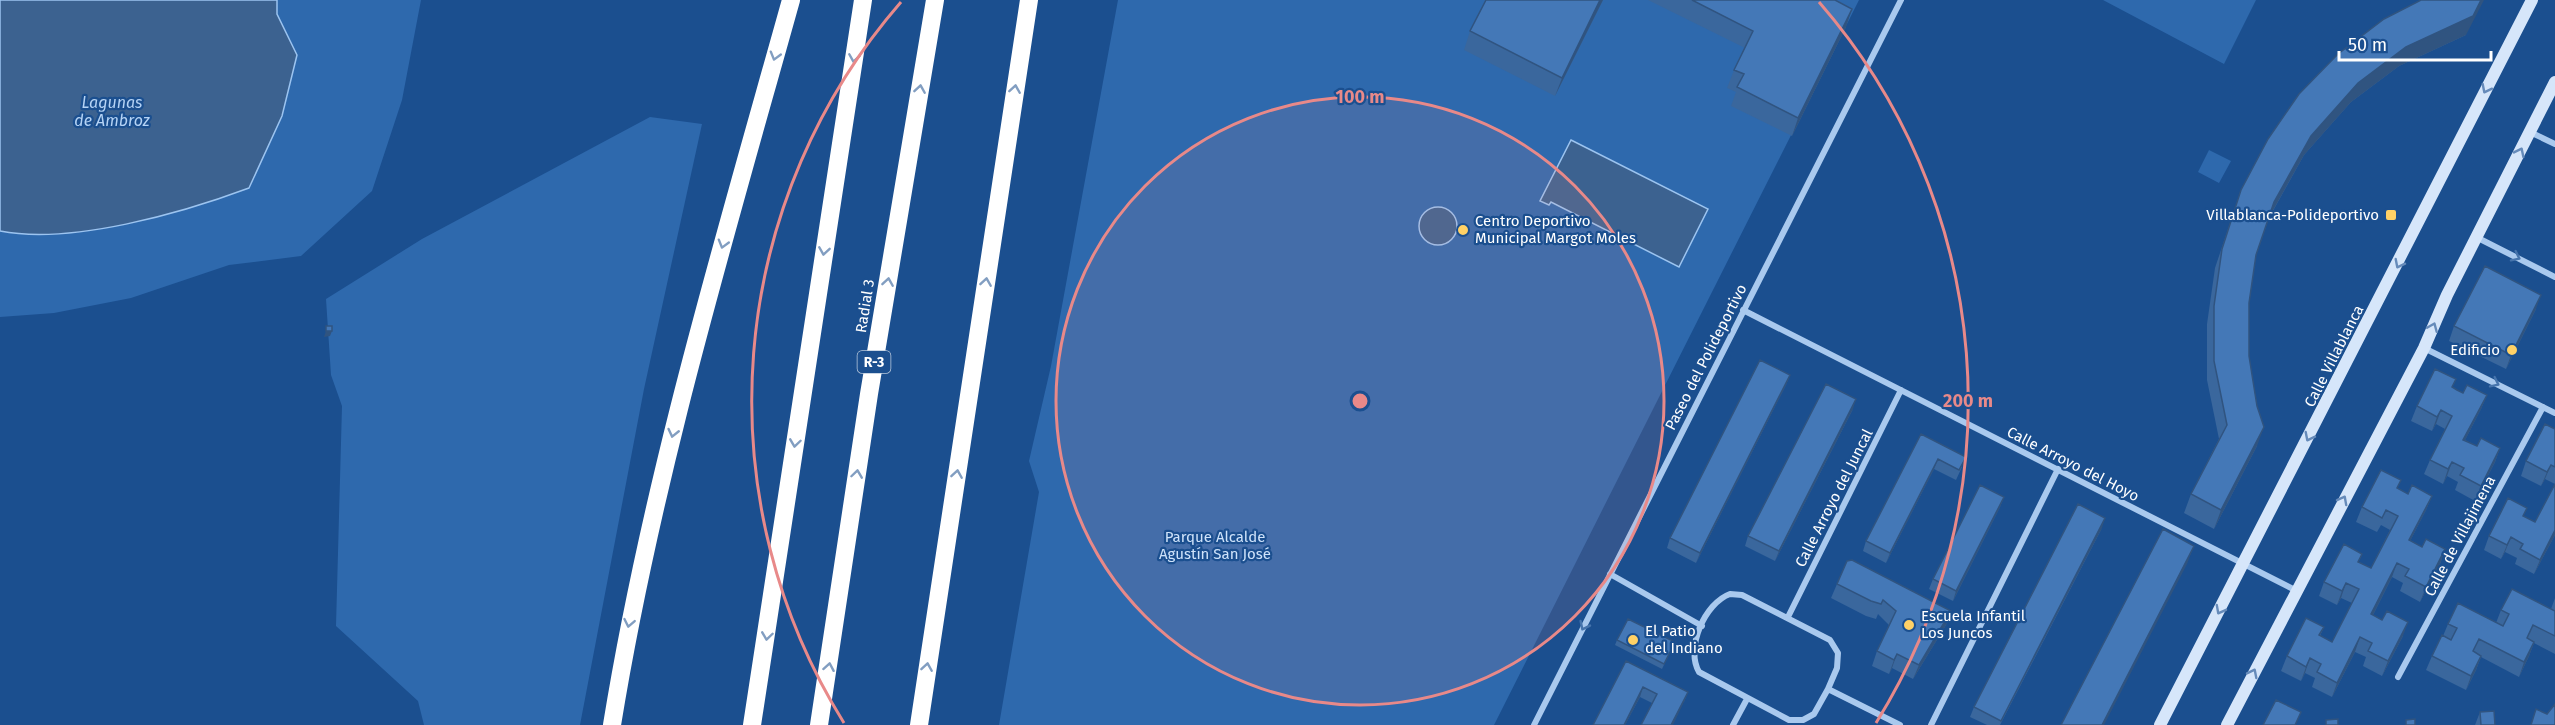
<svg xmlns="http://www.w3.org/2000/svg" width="2555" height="725" font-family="'Fira Sans',sans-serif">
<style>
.green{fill:#2e69ad}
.water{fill:#3c6290;stroke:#9cc4f0;stroke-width:1.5}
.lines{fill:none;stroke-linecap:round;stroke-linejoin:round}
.street{stroke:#a9c9ee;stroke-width:6}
.secondary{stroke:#d6e6fa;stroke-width:12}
.highway{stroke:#fff;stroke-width:18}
.wall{fill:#3a679d}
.shaded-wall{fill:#305480}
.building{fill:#4478b7;stroke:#305480;stroke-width:1.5}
.oneway{stroke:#829ec1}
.oneway2{stroke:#668bba}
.oneway3{stroke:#4674ac}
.ring{fill:none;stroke:#e88989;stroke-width:3}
.poi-dot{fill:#ffd166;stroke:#1b4f8f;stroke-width:2}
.labels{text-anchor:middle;stroke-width:4.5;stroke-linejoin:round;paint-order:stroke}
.shield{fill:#1b4f8f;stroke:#bbcadd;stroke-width:1.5}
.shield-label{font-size:14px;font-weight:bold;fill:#fff}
.poi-label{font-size:15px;fill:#fff;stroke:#1b4f8f;text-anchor:start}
.street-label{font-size:15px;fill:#fff;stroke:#1b4f8f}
.park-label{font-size:15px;fill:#cfe3fa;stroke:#1b4f8f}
.water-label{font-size:16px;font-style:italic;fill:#b5d3f5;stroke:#1b4f8f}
.centre{fill:#e88989;stroke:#1b4f8f;stroke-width:3}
.ring-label{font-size:18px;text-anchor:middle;font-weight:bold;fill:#e88989;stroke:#1b4f8f;stroke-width:4.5;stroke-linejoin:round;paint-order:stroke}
</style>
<rect width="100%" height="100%" fill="#1b4f8f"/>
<path class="green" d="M277 0H421L402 100 372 191 301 256 229 265 131 298 54 313 0 317V231C71 245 181 213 249 188L297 55 277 14Z
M1118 0H1859L1494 725H999L1039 492 1029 461 1051 366Z
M2103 0H2256L2224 64Z
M650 117 702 124 644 389 580 725H424L418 701 336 626 342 406 331 375 326 299 422 239Z
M2209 150 2231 161 2219 183 2198 172Z"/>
<path class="water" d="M0 0H277V14L297 55 282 116 249 188C182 213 71 245 0 231Z
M1571 140 1708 209 1679 267 1551 202 1549 205 1540 201Z
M1419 226a19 19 0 1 1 38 0a19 19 0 1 1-38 0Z"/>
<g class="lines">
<path class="street" d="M2530 132 2555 144
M2478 238 2555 277
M1743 310 2295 590
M2424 348 2555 413
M1610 574 1702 626
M1730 594 1742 595 1830 640 1838 653 1837 668 1828 689 1814 714 1803 720H1789L1699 672C1685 648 1705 603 1730 594Z
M1788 617 1901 390
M2398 677 2543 407
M1828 689 1900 725
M1534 725 1901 0
M1733 725 1747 699
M1931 725 2058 469"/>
<path class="secondary" d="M2160 725 2532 0
M2227 725 2424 348 2447 295 2555 82"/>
<path class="highway" d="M612 725C652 479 724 240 791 0
M752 725 863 0
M819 725 869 394 935 0
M919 725 1029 0"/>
</g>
<path class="wall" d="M1603 0 1555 96 1464 50 1470 31Z
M1648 0H1835L1846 27 1792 136 1731 106 1736 92 1727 88 1734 70 1745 48Z
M2421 0 2466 35 2399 66 2351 102 2304 155 2269 218 2256 255 2249 303V356L2257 446 2214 529 2184 513 2191 494 2219 439 2207 380V324L2215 268 2241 190Z
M2536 309 2506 369 2449 341 2454 326Z
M1790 375 1786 385 1696 563 1667 548 1670 538Z
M2453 388 2463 393 2487 395 2481 409 2465 440 2477 446 2500 448 2495 462 2475 501 2455 490 2458 482 2447 476 2443 484 2424 474 2430 460 2445 429 2436 424 2432 431 2411 421 2417 406Z
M1853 409 1775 561 1745 546 1748 536Z
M2555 429V484L2545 479 2541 486 2521 476 2526 461Z
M1921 434 1962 467 1956 480 1934 469 1886 563 1863 551 1866 541Z
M2398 488 2408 494 2432 496 2426 510 2410 541 2422 547 2445 549 2440 564 2420 602 2400 591 2403 583 2392 577 2373 615 2403 636 2382 676 2363 666 2366 657 2355 652 2332 697 2312 687 2315 678 2305 673 2301 681 2281 671 2287 656 2324 627 2320 636 2332 642 2352 603 2341 598 2337 605 2319 596 2324 582 2359 562 2371 568 2390 530 2381 525 2377 532 2356 522 2362 507Z
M2004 497 2000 507 1953 601 1929 589 1933 579Z
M2524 516 2555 535 2534 574 2515 564 2517 558 2505 552 2501 559 2484 550 2489 536Z
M2102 528 2000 725H1987L1970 717 1974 707Z
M1837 584 1951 611 1946 625 1913 679 1892 668 1889 674 1872 666 1877 651 1889 625 1878 614 1876 619 1866 616 1831 598Z
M2555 598V654L2534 643 2529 656 2519 677 2481 657 2476 670 2466 690 2426 670 2432 656 2443 636 2448 624 2496 623 2501 610 2551 609Z
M1617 640 1675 642 1662 669 1615 645Z
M1626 661 1688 692 1684 702 1652 703 1640 697 1625 725H1593Z
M2480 712 2495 725H2475Z"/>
<path class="shaded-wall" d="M1600 0H1603L1555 96 1562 78Z
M2481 0H2484L2466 35 2399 66 2351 102 2304 155 2267 221 2274 202 2311 136 2358 83 2406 47Z
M1852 9 1846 27 1792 136 1798 118Z
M2541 295 2536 309 2506 369 2511 355Z
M326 331H332L330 336 324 337Z
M1790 375 1786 385 1696 563 1700 553Z
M2487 395 2481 409 2458 454 2463 440Z
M1856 399 1853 409 1775 561 1779 551Z
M2441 410 2436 424 2432 431 2437 417Z
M2264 427 2257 446 2214 529 2221 510Z
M2500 448 2495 462 2475 501 2481 486Z
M1938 459 1934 469 1886 563 1890 553Z
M2452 462 2447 476 2443 484 2448 469Z
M2551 465 2545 479 2541 486 2547 472Z
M2432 496 2426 510 2403 555 2409 540Z
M2004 497 2000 507 1953 601 1956 591Z
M2105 518 2102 528 1999 725 2001 721Z
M2555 530V535L2534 574 2540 560Z
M2511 537 2505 552 2501 559 2507 545Z
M2194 546 2187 564 2104 725H2102Z
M2445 549 2440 564 2420 602 2426 587Z
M2397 563 2392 577 2366 629 2371 614Z
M2346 583 2341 598 2337 605 2342 591Z
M1951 611 1946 625 1913 679 1919 665Z
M2408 622 2403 636 2382 676 2388 661Z
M2360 637 2355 652 2332 697 2337 683Z
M2534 642 2529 656 2519 677 2524 662Z
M1897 654 1892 668 1889 674 1894 660Z
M2481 656 2476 670 2466 690 2471 676Z
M2310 658 2305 673 2301 681 2306 667Z
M1643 687 1640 697 1625 725H1624Z
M1688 692 1684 702 1673 725H1671Z"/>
<path class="building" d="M1486 0H1600L1562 78 1470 31Z
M1692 0H1835L1852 9 1798 118 1737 87 1744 74 1734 70 1753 31Z
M2421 0H2481L2473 16 2406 47 2358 83 2311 136 2274 202 2256 255 2249 303V356L2257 406 2264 427 2221 510 2191 494 2227 425 2214 361V306L2222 249 2241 190 2268 139 2299 94 2338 54 2384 19Z
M2485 266 2541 295 2511 355 2454 326Z
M326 326H332V331H326Z
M1760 360 1790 375 1700 553 1670 538Z
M2435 369 2456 379 2452 387 2457 390 2463 393 2467 385 2487 395 2463 440 2477 446 2481 438 2500 448 2481 486 2460 475 2464 468 2452 462 2448 469 2430 460 2452 416 2441 410 2437 417 2417 406Z
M1826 384 1856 399 1779 551 1748 536Z
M2545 424 2555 429V467L2551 465 2547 472 2526 461Z
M1921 434 1966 457 1959 470 1938 459 1890 553 1866 541Z
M2381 470 2401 480 2397 488 2408 494 2412 485 2432 496 2409 540 2422 547 2426 539 2445 549 2426 587 2405 576 2409 569 2397 563 2371 614 2382 620 2387 611 2408 622 2388 661 2368 651 2372 643 2360 637 2337 683 2317 672 2321 664 2310 658 2306 667 2287 656 2306 618 2324 627 2319 635 2332 642 2359 589 2346 583 2342 591 2324 582 2344 544 2362 554 2358 562 2371 568 2398 516 2386 510 2382 518 2362 507Z
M2555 484V530L2540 560 2520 549 2523 544 2511 537 2507 545 2489 536 2508 498 2527 508 2523 516 2535 522Z
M1980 485 2004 497 1956 591 1933 579Z
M2078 504 2105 518 2001 721 1974 707Z
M2163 529 2194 546 2102 725H2061Z
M1852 560 1951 611 1919 665 1897 654 1894 660 1877 651 1896 611 1883 600 1881 604 1871 601 1837 584 1847 561Z
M2512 589 2555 611V636L2533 625 2527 638 2534 642 2524 662 2479 639 2473 651 2481 656 2471 676 2432 656 2442 635 2451 640 2457 628 2448 624 2458 603 2503 626 2509 614 2501 610Z
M1628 619 1675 642 1664 664 1617 640Z
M1626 661 1688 692 1671 725H1641L1657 694 1643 687 1624 725H1593Z
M2276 700 2301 712 2295 725H2263Z
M2555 704V725H2531L2536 709 2547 714Z
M2494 711 2495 725H2481L2480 712Z
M2338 719V725H2326V720Z
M2415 719V725H2406V720Z"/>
<defs><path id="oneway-chevron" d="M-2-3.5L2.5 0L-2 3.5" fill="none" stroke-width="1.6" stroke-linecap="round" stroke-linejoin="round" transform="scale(1.5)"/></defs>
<g class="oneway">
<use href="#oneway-chevron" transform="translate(775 56) rotate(106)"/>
<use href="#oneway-chevron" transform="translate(854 58) rotate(99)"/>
<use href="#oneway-chevron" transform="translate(920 89) rotate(-81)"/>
<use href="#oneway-chevron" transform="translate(1015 89) rotate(-81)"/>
<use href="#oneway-chevron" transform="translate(723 244) rotate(106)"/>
<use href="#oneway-chevron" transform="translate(824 251) rotate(99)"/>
<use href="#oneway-chevron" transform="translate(888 282) rotate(-81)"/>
<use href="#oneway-chevron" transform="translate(986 282) rotate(-81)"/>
<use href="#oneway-chevron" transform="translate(673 433) rotate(103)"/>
<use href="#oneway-chevron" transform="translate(795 443) rotate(98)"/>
<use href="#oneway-chevron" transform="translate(857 474) rotate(-82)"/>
<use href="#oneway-chevron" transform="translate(957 474) rotate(-81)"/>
<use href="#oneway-chevron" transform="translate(629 623) rotate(101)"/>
<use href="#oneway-chevron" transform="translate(767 636) rotate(98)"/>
<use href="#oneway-chevron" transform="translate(829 667) rotate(-80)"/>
<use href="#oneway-chevron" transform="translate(927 667) rotate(-81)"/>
</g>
<g class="oneway2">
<use href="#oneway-chevron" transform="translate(2486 89) rotate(117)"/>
<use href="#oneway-chevron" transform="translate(2520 152) rotate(-64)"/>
<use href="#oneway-chevron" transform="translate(2399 264) rotate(117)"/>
<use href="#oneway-chevron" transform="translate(2433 327) rotate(-67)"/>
<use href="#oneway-chevron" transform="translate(2309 437) rotate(117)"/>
<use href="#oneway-chevron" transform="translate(2343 500) rotate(-62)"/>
<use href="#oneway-chevron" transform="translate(2220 610) rotate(118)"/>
<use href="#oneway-chevron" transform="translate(2253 673) rotate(-63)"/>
</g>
<g class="oneway3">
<use href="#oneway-chevron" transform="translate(2516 257) rotate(26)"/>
<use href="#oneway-chevron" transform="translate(2495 383) rotate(26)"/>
<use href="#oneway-chevron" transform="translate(1584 626) rotate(116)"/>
</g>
<circle cx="1360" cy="401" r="304" fill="#e88989" fill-opacity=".12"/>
<g class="ring">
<circle cx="1360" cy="401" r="304"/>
<path d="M844 723A608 608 0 0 1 901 2M1819 2A608 608 0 0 1 1876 723"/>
</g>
<g class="poi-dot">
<rect x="2385" y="209" width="12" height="12" rx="3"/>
<circle cx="1463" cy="230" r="6"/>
<circle cx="2512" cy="350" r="6"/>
<circle cx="1909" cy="625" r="6"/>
<circle cx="1633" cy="640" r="6"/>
</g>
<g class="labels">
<rect class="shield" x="857.5" y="351" width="33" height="22" rx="4.5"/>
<g class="shield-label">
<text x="874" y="367">R-3</text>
</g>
<g class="poi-label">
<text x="2379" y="220" text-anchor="end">Villablanca-Polideportivo</text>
<text x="1475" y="226">Centro Deportivo<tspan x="1475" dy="17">Municipal Margot Moles</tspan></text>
<text x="2500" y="355" text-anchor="end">Edificio</text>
<text x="1921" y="621">Escuela Infantil<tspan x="1921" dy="17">Los Juncos</tspan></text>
<text x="1645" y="636">El Patio<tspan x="1645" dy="17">del Indiano</tspan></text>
</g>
<g class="street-label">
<text transform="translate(865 306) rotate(-81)" y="5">Radial 3</text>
<text transform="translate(2334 356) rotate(-63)" y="5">Calle Villablanca</text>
<text transform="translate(1706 357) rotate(-63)" y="5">Paseo del Polideportivo</text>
<text transform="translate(2073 464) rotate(27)" y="5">Calle Arroyo del Hoyo</text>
<text transform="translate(1834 498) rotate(-63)" y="5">Calle Arroyo del Juncal</text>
<text transform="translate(2460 536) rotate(-62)" y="5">Calle de Villajimena</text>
</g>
<g class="park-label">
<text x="1215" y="542">Parque Alcalde<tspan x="1215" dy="17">Agustín San José</tspan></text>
</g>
<g class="water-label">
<text x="112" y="108">Lagunas<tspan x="112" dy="18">de Ambroz</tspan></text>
</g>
</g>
<circle cx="1360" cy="401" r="9" class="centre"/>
<g class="ring-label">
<text x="1360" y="103">100 m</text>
<text x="1968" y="407">200 m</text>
</g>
<path d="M2339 51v9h152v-9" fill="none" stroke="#ffffff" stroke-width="3"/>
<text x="2348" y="51" font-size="18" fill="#ffffff" stroke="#1b4f8f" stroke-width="4.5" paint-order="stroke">50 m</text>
</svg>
